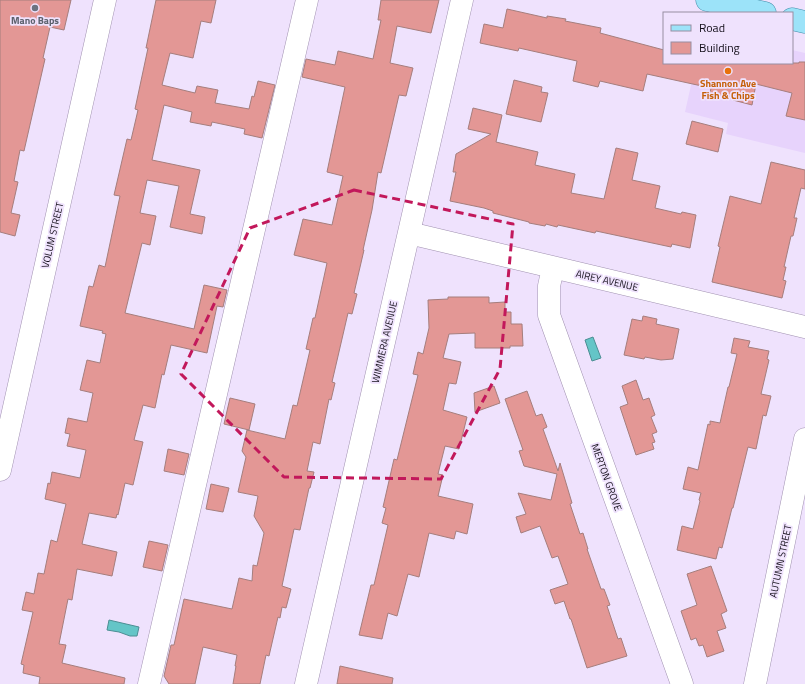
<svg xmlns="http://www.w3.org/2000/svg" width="805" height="684" font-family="'Titillium Web',sans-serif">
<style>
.built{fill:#e7d3fc}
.water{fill:#64c5c7;stroke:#4c8e93}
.building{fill:#e39795;stroke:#a57e7d}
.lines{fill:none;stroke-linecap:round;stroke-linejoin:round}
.minor-casing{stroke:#a091b0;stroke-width:23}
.major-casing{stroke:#428ca8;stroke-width:23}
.minor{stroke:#fff;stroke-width:22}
.major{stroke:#9ce3f9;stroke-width:22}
.marked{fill:none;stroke:#c2185b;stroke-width:3;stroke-dasharray:8 5;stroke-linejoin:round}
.worship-dot{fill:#6b7280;stroke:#efe2fd;stroke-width:1.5}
.food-dot{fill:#e8710a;stroke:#efe2fd;stroke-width:1.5}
.labels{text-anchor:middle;stroke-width:3.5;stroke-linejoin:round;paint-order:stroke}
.worship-label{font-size:10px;font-weight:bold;fill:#5b616d;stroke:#efe2fd}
.food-label{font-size:10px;font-weight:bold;fill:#c56008;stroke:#efe2fd}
.street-label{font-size:10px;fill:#140f1a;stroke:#efe2fd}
</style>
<rect width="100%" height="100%" fill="#efe2fd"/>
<path class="built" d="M792 50 805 53V153L726 134 728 123 685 112 696 63H792Z"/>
<path class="water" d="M593 337 601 358 592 361 585 340Z
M109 620 139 627 137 636H130L119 632 107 630Z"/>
<path class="building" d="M0 0H71L64 30 50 27 43 58 45 59 24 151 20 150 14 181 18 182 11 213 20 215 15 236 0 232Z
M156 0H216L211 23 201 21 193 58 170 53 162 85 195 93 197 86 218 90 215 103 249 109 252 96 254 97 258 81 275 85 262 138 244 134 245 129 212 122 211 126 190 122 192 112 164 105 152 160 200 170 190 214 205 217 202 234 170 227 179 186 147 180 140 213 156 216 150 245 142 243 125 313 194 329 204 285 227 290 223 307 217 306 207 353 171 345 164 375 162 374 155 408 143 405 134 440 143 442 133 485 125 483 118 515 117 514 116 518 89 513 82 544 117 552 112 576 77 569 72 600 68 599 59 644 66 645 62 663 125 678 124 684H39L40 677 23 673 24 665 21 664 33 612 22 610 26 592 34 594 38 573 44 574 51 540 57 542 66 504 45 499 48 483 50 484 52 472 80 478 86 450 67 446 70 434 65 433 68 418 87 422 93 393 80 390 87 360 100 363 106 334 102 333 103 331 80 326 89 286 93 287 99 265 105 267 120 196 114 195 127 139 131 140 138 110 135 109 148 48H146Z
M381 0H439L431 33 397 26 390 63 413 68 406 96 399 95 381 173 378 172 372 210 363 250H364L354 293 357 294 352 314 348 313 332 382 335 383 331 400 329 399 320 444 313 442 307 471 314 472 310 488H309L300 530 294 529 282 586 291 589 286 608 282 607 280 618 278 617 269 656 266 655 260 684H233L236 666H235L237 655 203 647 195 684H169L164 676 171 645H174L184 599 232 609 239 578 252 581 253 565 257 566 264 533 254 516 258 496 238 492 246 457 242 451 247 430 285 439 293 405 297 406 310 350 306 349 313 318H315L327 263 294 255 303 219 332 225 343 176 327 172 345 87 302 77 306 59 335 65 338 51 373 59 381 20H378Z
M507 9 547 18V16L566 19 565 21 601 28 600 33 664 50V63H799V62H805V120L786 116 792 93 756 84 752 105 733 100 734 99 710 93 711 88 647 74 643 91 600 81 598 87 573 81 577 61 519 48 518 51 480 43 484 24 503 28Z
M514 80 542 87 541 92 548 93 541 122 506 114Z
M473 108 502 115 496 142 538 152 535 165 575 174 571 193 604 199 616 148 638 153 632 180 660 186 655 208 681 214 682 212 696 215 690 248 672 244 671 247 596 231 595 233 558 225 557 227 546 224 545 226 529 223V222L493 213V211L484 208 450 201 456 172H453L456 154 491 134 468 129Z
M692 121 723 129 718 152 686 144Z
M771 162 805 170V189L801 188 794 218H797L793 236H791L784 267H786L783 280 786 281 782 298 712 282 720 247 718 246 730 196 761 204Z
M448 297H489V303L505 302V312H511V324H522L523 346H510V348H475V333L449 334 443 358 461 362 456 384 449 383 443 410 467 417 459 449 445 446 438 474 443 475 438 496 473 504 467 534 456 531 454 539 429 533 419 577 408 574 397 616 388 613 382 639 359 635 371 585H374L388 525 382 523 386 508 383 507 394 459 397 460 418 375 413 374 418 352 423 354 429 328 428 300 448 299Z
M643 316 657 319 656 324 679 329 673 359 661 360 645 357 644 359 624 355 632 319 642 321Z
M734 338 750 341 748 347 769 351 767 359 769 360 761 394 771 396 766 416 763 415 756 449 748 447 733 508H732L722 548 719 547 716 559 677 550 682 526 693 529 700 501 699 500 701 493 683 489 688 467 698 470 708 424 710 425V421L720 423 728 387H729L737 354 731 353Z
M636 380 643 400 649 398 655 415 651 417 657 432 652 434 655 442 652 443 654 449 636 455 620 407 628 404 622 386Z
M494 386 500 403 475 412 474 393Z
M527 391 536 416 542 414 547 427 543 429 558 471 560 463 572 503 570 504 580 534 583 533 588 549H587L601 589H604L610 605 607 606 618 639 621 638 627 656 587 668 571 619H570L564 601 555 604 550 590 568 584 558 556 552 558 540 526 521 533 516 517 526 514 518 493 551 500 557 474 524 466 519 451 523 450 505 399Z
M230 398 255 404 249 430 224 424Z
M168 449 189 454 184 475 164 471Z
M211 484 229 488 223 512 206 509Z
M149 541 168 545 162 571 143 567Z
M711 566 727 611 721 614 726 628 717 631 724 651 707 657 703 645 699 646 696 638 691 640 681 611 697 605 687 574Z
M340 666 393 678 392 684H337Z"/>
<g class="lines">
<defs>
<path id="minor" d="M409 233 805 327
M553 268 549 286V315L682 684
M0 470 105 0
M149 684 307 0
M306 684 462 0
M755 684 805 439"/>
<path id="major" d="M707 0 765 13
M792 19 805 22"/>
</defs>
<use href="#minor" class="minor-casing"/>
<use href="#major" class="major-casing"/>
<use href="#minor" class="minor"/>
<use href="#major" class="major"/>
</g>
<path class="marked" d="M354 190 513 224 500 369 441 479 284 477 181 374 250 228Z"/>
<circle class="worship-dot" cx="35" cy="8" r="4"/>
<circle class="food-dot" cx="728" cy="71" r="4"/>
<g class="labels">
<g class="worship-label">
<text x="35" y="24">Mano Baps</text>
</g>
<g class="food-label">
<text x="728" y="87">Shannon Ave<tspan x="728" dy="12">Fish &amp; Chips</tspan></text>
</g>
<g class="street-label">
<text transform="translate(52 235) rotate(-77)" y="4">VOLUM STREET</text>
<text transform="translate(607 280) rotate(13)" y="4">AIREY AVENUE</text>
<text transform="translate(384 342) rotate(-77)" y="4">WIMMERA AVENUE</text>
<text transform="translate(607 477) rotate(70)" y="4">MERTON GROVE</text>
<text transform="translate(780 561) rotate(-78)" y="4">AUTUMN STREET</text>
</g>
</g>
<rect x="663" y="12" width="130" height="52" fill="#efe2fd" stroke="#978ea2"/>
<rect x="671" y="25" width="20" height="6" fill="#9ce3f9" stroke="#978ea2"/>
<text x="699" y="32" font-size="12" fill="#140f1a">Road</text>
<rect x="671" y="42" width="20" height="12" fill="#e39795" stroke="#978ea2"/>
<text x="699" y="52" font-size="12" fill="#140f1a">Building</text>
</svg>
